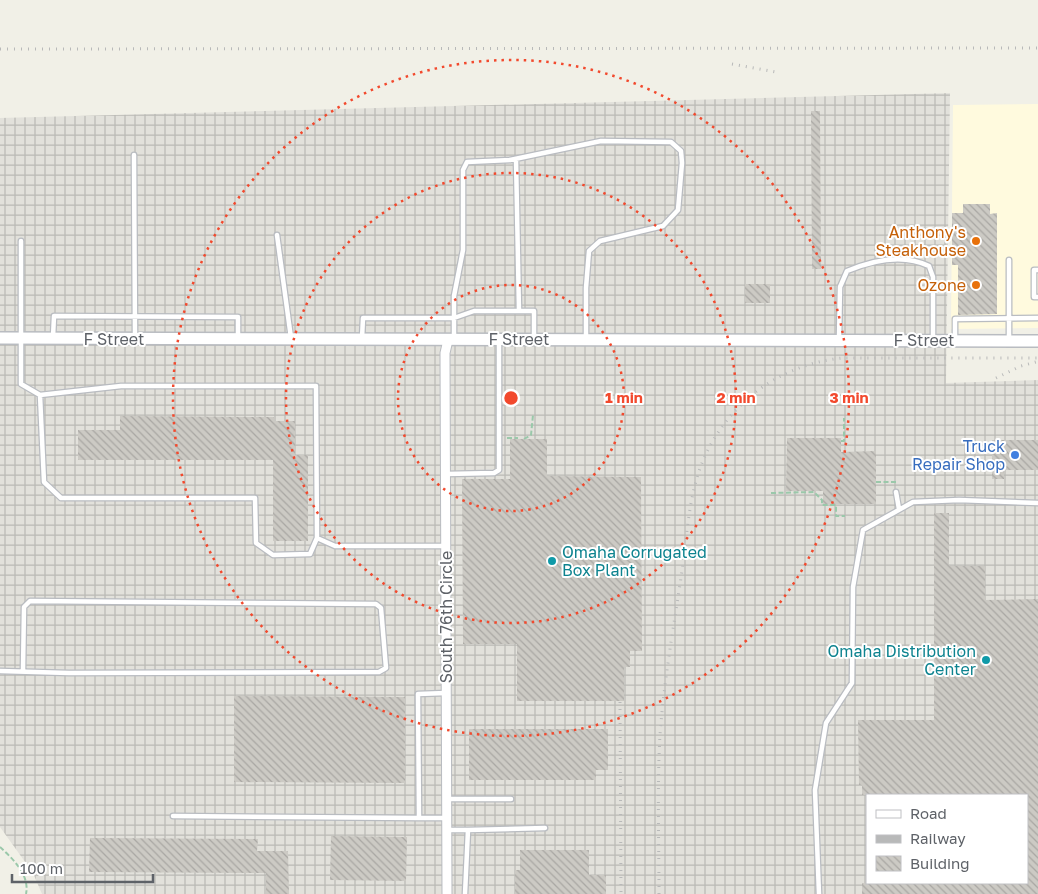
<svg xmlns="http://www.w3.org/2000/svg" width="1038" height="894" font-family="'Golos Text',sans-serif">
<style>
.commercial{fill:#fffade}
.industrial{fill:url(#industrial-grid);fill-rule:evenodd}
.building{fill:url(#building-back-hatch)}
.lines{fill:none;stroke-linecap:round;stroke-linejoin:round}
.service-casing{stroke:#b9bcc1;stroke-width:7}
.minor-casing{stroke:#b9bcc1;stroke-width:11}
.tertiary-casing{stroke:#b9bcc1;stroke-width:14}
.path{stroke:#9ac8aa;stroke-width:2;stroke-dasharray:5 2.5;stroke-linecap:butt}
.service{stroke:#fff;stroke-width:4.5}
.minor{stroke:#fff;stroke-width:9}
.tertiary{stroke:#fff;stroke-width:11}
.rail{stroke:#b8b9b9;stroke-width:3;stroke-dasharray:1 6;stroke-linecap:butt}
.ring{fill:none;stroke:#f2492d;stroke-width:2.5;stroke-dasharray:2.5 5}
.food-dot{fill:#e8710a;stroke:#fff;stroke-width:2}
.shop-dot{fill:#3f7fe0;stroke:#fff;stroke-width:2}
.culture-dot{fill:#0f9aa8;stroke:#fff;stroke-width:2}
.labels{text-anchor:middle;stroke-width:4;stroke-linejoin:round;paint-order:stroke}
.food-label{font-size:16px;fill:#c56008;stroke:#fff;text-anchor:end}
.street-label{font-size:16px;fill:#5e6268;stroke:#fff}
.shop-label{font-size:16px;fill:#366cbe;stroke:#fff;text-anchor:end}
.culture-label{font-size:16px;fill:#0d838f;stroke:#fff;text-anchor:start}
.centre{fill:#f2492d;stroke:#fff;stroke-width:2.5}
.ring-label{font-size:15px;text-anchor:middle;font-weight:bold;fill:#f2492d;stroke:#fff;stroke-width:4;stroke-linejoin:round;paint-order:stroke}
</style>
<defs>
<pattern id="industrial-grid" width="8" height="8" patternUnits="userSpaceOnUse" patternTransform="scale(1.25)"><rect width="8" height="8" fill="#e2e1db"/><path d="M0 4h8M4 0v8" fill="none" stroke="#babab5"/></pattern>
<pattern id="building-back-hatch" width="6" height="6" patternUnits="userSpaceOnUse" patternTransform="scale(1.25)"><rect width="6" height="6" fill="#cccac4"/><path d="M-1 5l2 2M0 0l6 6M5-1l2 2" fill="none" stroke="#a9a7a3"/></pattern>
</defs>
<rect width="100%" height="100%" fill="#f1f0e7"/>
<path class="commercial" d="M1038 104V328L951 329 953 105Z"/>
<path class="industrial" d="M950 93 946 383 1038 380V894H42L33 873 0 827V118ZM867 795H1027V883H867Z"/>
<path class="building" d="M811 111H820L821 269H812Z
M963 204H990V214L997 213V314L958 315V265H952V213H963Z
M745 284H770V303H745Z
M120 416 274 417V421H295V455H308V541H273V460H78V430H120Z
M787 438H841V452L876 451V504H823V491H786Z
M510 439H547V476L641 477 642 651H630V667H624V701H517V644H463L462 479H510Z
M992 440H1038V470H1004V479H992Z
M934 513H949V566H985V600L1038 599V894H862V883H1027V795H862V785H859L858 720H934Z
M234 696 405 697V783L234 782Z
M469 729H608V770H596V780H469Z
M331 836 407 837 406 881 330 880Z
M90 838 258 839 257 851H288L289 894H266V873L89 872Z
M520 850H589V875H606V894H515V870H520Z"/>
<g class="lines">
<defs>
<path id="service" d="M134 155 135 337
M516 159 519 311
M277 235 291 338
M21 241V384L40 395 44 482 61 498H255L256 543 273 555 310 554 317 538 316 386H121L40 395
M1038 270H1034V297H1038
M53 337 54 316 238 317V337
M362 338 363 318H454L474 311H534V338
M454 339V296L463 250V170L467 162 510 160 601 141 671 142 681 151 682 163 678 210 663 226 600 241 589 251 586 288V339
M839 339 840 287 847 271C873 260 902 253 929 266L933 277V340
M955 339V319L1038 318
M1009 339V260
M446 474 494 473 499 470V341
M896 492 899 509
M317 538 335 546H446
M0 671 69 673 379 672 386 668 381 608 376 604 30 601 24 607 23 670
M446 799H511
M173 816 419 818 418 694 446 693
M419 818H446
M446 830H468L465 894
M468 830 545 828
M819 894 815 790 826 723 852 683 853 587 863 530 913 502 959 500 1038 503"/>
<path id="minor" d="M447 894 445 353 448 340"/>
<path id="tertiary" d="M0 338 1038 341"/>
</defs>
<use href="#service" class="service-casing"/>
<use href="#minor" class="minor-casing"/>
<use href="#tertiary" class="tertiary-casing"/>
<path class="path" d="M507 438H518
M524 439 531 435 533 415
M841 441H844V418
M876 482H896
M771 493 814 492 822 500V505H836V516H845
M0 847C13 859 30 875 26 894"/>
<use href="#service" class="service"/>
<use href="#minor" class="minor"/>
<use href="#tertiary" class="tertiary"/>
<path class="rail" d="M0 49 1038 48
M732 64 776 72
M996 378 1021 366 1036 362
M620 702 621 894
M659 894C659 841 657 788 660 735 664 680 674 625 682 571 688 529 689 484 710 446 737 396 785 364 842 358H1038"/>
</g>
<g class="ring">
<circle cx="511" cy="398" r="113"/>
<circle cx="511" cy="398" r="225"/>
<circle cx="511" cy="398" r="338"/>
</g>
<g class="food-dot">
<circle cx="976" cy="241" r="5"/>
<circle cx="976" cy="285" r="5"/>
</g>
<circle class="shop-dot" cx="1015" cy="455" r="5"/>
<g class="culture-dot">
<circle cx="552" cy="561" r="5"/>
<circle cx="986" cy="660" r="5"/>
</g>
<g class="labels">
<g class="food-label">
<text x="966" y="238">Anthony's<tspan x="966" dy="18">Steakhouse</tspan></text>
<text x="966" y="291">Ozone</text>
</g>
<g class="street-label">
<text x="114" y="345">F Street</text>
<text x="519" y="345">F Street</text>
<text x="924" y="346">F Street</text>
<text transform="translate(446 617) rotate(-90)" y="6">South 76th Circle</text>
</g>
<g class="shop-label">
<text x="1005" y="452">Truck<tspan x="1005" dy="18">Repair Shop</tspan></text>
</g>
<g class="culture-label">
<text x="562" y="558">Omaha Corrugated<tspan x="562" dy="18">Box Plant</tspan></text>
<text x="976" y="657" text-anchor="end">Omaha Distribution<tspan x="976" dy="18">Center</tspan></text>
</g>
</g>
<circle cx="511" cy="398" r="8" class="centre"/>
<g class="ring-label">
<text x="624" y="403">1 min</text>
<text x="736" y="403">2 min</text>
<text x="849" y="403">3 min</text>
</g>
<rect x="866" y="794" width="162" height="90" fill="#ffffff" stroke="#bfc0c3"/>
<rect x="876" y="810" width="25" height="8" fill="#ffffff" stroke="#bfc0c3"/>
<text x="910" y="819" font-size="15" fill="#5e6268">Road</text>
<rect x="876" y="835" width="25" height="8" fill="#b8b9b9" stroke="#bfc0c3"/>
<text x="910" y="844" font-size="15" fill="#5e6268">Railway</text>
<rect x="876" y="856" width="25" height="15" fill="url(#building-back-hatch)" stroke="#bfc0c3"/>
<text x="910" y="869" font-size="15" fill="#5e6268">Building</text>
<path d="M12 874v8h141v-8" fill="none" stroke="#5e6268" stroke-width="2.5"/>
<text x="20" y="874" font-size="15" fill="#5e6268" stroke="#ffffff" stroke-width="4" paint-order="stroke">100 m</text>
</svg>
